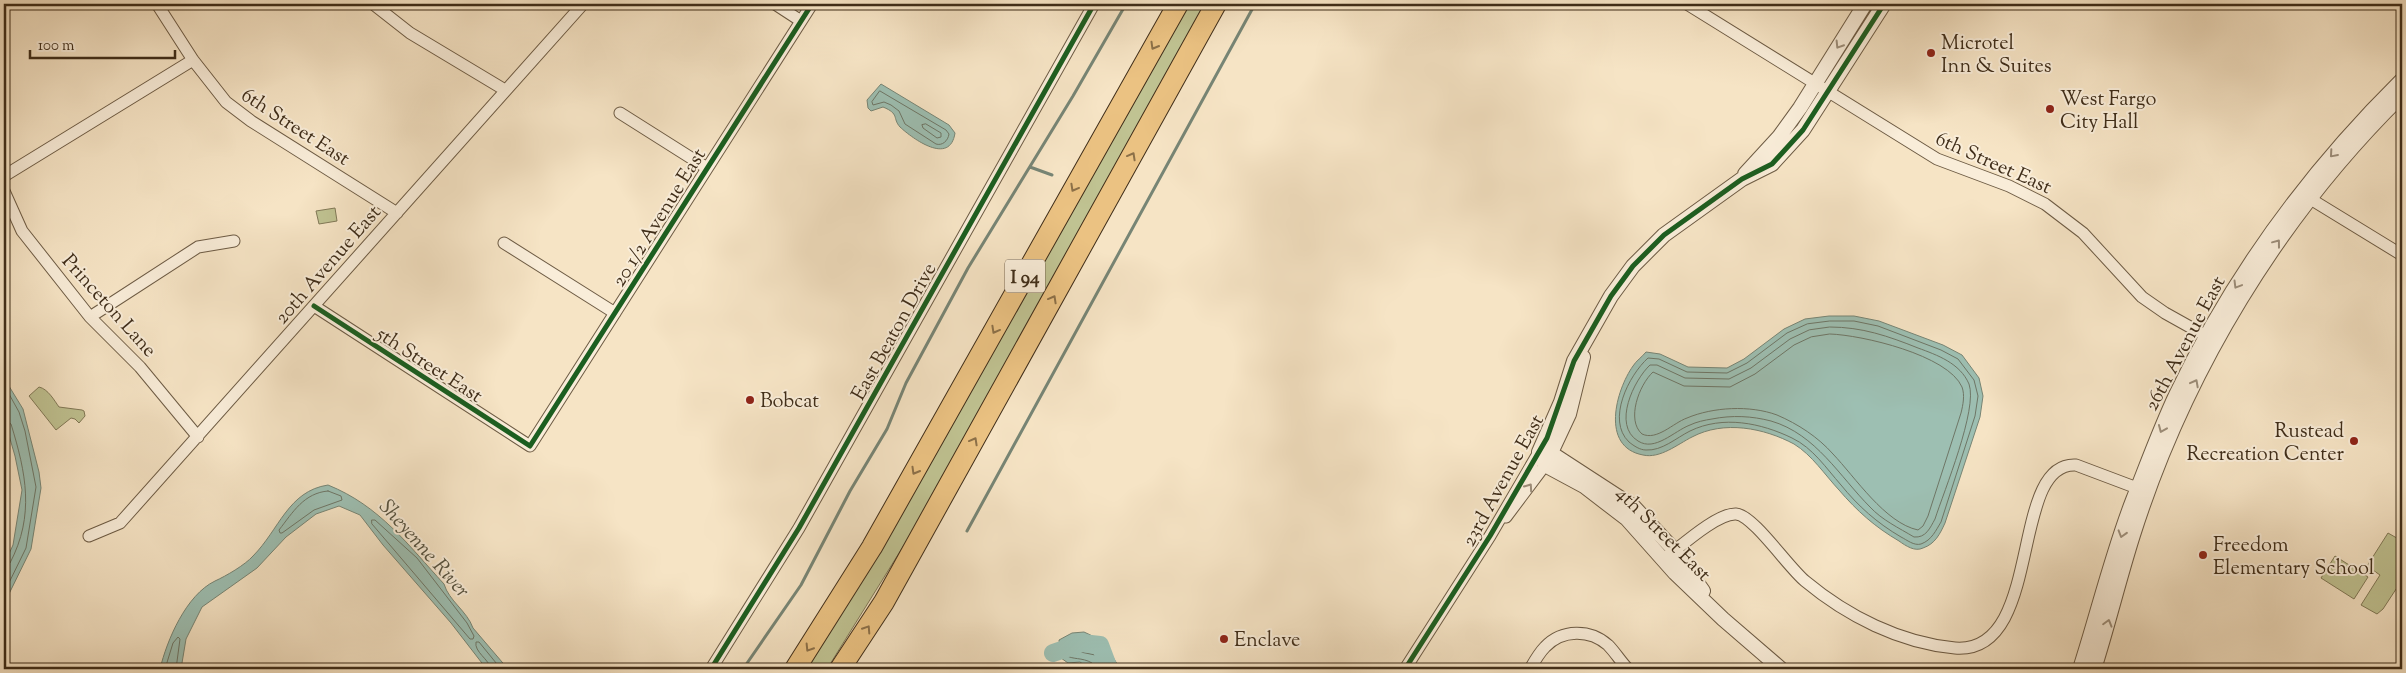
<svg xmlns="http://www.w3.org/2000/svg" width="2406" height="673" font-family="'Sorts Mill Goudy',serif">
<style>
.green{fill:#c0c392;stroke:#807856}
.water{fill:#9dbfb2;stroke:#778575}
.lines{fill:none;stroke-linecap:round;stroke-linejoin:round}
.shore{stroke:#6e7666;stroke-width:1}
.stream{stroke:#778575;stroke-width:3}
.river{stroke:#9dbfb2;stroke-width:18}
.minor-casing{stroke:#6d5b44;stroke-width:13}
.tertiary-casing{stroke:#6d5b44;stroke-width:16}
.motorway-casing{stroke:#3f2d19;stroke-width:22}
.minor{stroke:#f9edd9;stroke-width:11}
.tertiary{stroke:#f9edd9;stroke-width:14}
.motorway{stroke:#ebc282;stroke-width:20}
.cycleway-casing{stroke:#f9edd9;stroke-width:8}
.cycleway{stroke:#1b5e20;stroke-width:5}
.oneway{stroke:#9c8d79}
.oneway2{stroke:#8c7048}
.poi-dot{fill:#8f2418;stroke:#f9edd9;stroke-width:2}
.labels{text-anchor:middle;stroke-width:4;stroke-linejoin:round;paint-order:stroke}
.shield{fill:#f9edd9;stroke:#776753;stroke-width:1}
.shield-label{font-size:19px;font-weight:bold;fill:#3f2d19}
.poi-label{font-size:20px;fill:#3f2d19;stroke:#f9edd9;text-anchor:start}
.street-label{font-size:20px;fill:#3f2d19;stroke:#f9edd9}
.water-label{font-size:21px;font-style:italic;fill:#56523f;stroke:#f9edd9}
</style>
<rect width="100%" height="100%" fill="#f6e4c5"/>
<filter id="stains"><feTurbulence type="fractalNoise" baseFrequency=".004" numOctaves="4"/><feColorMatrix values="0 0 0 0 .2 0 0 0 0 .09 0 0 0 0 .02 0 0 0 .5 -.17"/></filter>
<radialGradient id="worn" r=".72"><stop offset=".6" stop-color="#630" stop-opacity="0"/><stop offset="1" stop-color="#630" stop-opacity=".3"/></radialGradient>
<path class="green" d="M1186 4H1207L909 537 827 669H804Z
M335 208 337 221 319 224 316 211Z
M39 387C48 389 54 400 59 407L82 410 84 411 85 416 79 423 75 419 71 418 56 430 29 396Z
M2388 533 2402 541V580L2383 609 2377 614 2361 605 2380 575 2367 566Z
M2335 556 2368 577 2354 599 2321 578Z"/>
<path class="water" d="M881 84 949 125 955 133C950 166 913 139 900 127 892 118 900 114 883 107L871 111 868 108 867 100Z
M1829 316H1854L1879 321 1943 345 1962 355 1979 378 1983 396 1980 417 1945 523C1940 534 1935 544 1923 548 1915 552 1906 546 1899 541 1875 527 1857 511 1839 490 1825 475 1812 455 1794 444 1764 428 1724 420 1692 437 1678 444 1660 459 1643 455 1600 447 1616 390 1633 366 1636 361 1642 357 1646 352L1660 354 1688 367 1727 368 1744 359 1784 329 1805 319Z
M4 378 23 409 39 472 41 488 31 549 4 604V565L13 545 22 490 15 456 4 418Z
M328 485C380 506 408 545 444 584 449 601 467 611 473 628L508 669H488L485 667 451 623 383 545 360 515 339 506 316 514 286 537 257 568 202 607 186 639 181 669H160C167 640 186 595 215 581 226 576 245 565 253 556 279 530 288 491 328 485Z
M1084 632C1102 639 1111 653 1120 669H1090L1080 662 1068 663 1061 658 1059 640 1072 633Z"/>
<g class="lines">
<path class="shore" d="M880 91 946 130 949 134C948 141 942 146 936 144L905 124 899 111 891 105 884 102 873 105 872 102Z
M926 124 941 133V137L937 138 923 128 922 125Z
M1830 321H1854L1878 326 1941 350 1958 359 1974 380 1978 396 1975 416 1941 522C1936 530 1932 540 1921 544 1914 546 1907 540 1901 537 1877 523 1858 506 1841 485 1826 468 1813 448 1792 438 1761 423 1723 415 1690 431 1676 438 1662 451 1646 450 1640 450 1634 446 1629 442 1606 420 1629 375 1648 358L1659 359 1687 372 1727 373 1747 363 1787 333 1807 324Z
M1830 327C1862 327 1888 336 1918 348 1937 355 1960 363 1969 384 1978 409 1944 491 1935 519 1930 528 1926 538 1914 537 1899 528 1882 520 1870 507 1840 477 1816 434 1771 421 1752 416 1732 415 1712 419 1705 420 1696 422 1690 425 1674 431 1655 452 1638 441 1612 425 1634 380 1650 365H1657L1685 378 1729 379 1751 368 1790 339 1809 330Z
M1830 334C1862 335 1948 355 1962 387 1965 395 1963 405 1961 413L1928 516 1923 526 1918 530C1885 523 1855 477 1833 454 1818 437 1798 424 1777 415 1750 405 1713 407 1687 418 1673 423 1657 441 1642 434 1626 420 1639 385 1653 372L1684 386 1730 387 1755 374 1794 345 1811 337Z
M4 385 19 412 25 431 36 487 26 548 4 593
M4 420 11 424C26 473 35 515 10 563L4 565
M328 491 341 496 342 500 314 510 282 533H280L279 530C293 512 304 493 328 491Z
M372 520H375L417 558 467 623 474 636 473 639H470L372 524Z
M1083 643 1095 652V655L1071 650 1072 646Z
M165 669 173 643 178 637 180 639 176 669
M491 669C489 659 474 652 476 642H479L501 669
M1094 669 1092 663C1082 657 1072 660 1066 655L1065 643C1091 628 1102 649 1114 669"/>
<path class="stream" d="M1030 167 1052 175
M967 531 1255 4
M743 669 801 585 850 491 887 429 906 383 968 268 1073 96 1126 4"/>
<path class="river" d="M1053 653 1082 643 1100 645 1109 669"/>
<defs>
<path id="minor" d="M157 4 193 60 226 102 251 121 397 213
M373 4 410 33 505 90
M775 4 801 21
M1687 4 1937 159 2009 186 2045 204 2083 233 2142 297 2165 313 2208 337 2214 338
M620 113 707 168
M4 176 193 60
M4 191 22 231 90 317 140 367 198 437
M2304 195 2402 255
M504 243 615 313
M314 306 530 446 812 4
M90 317 198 247 234 241
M1506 517 1545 465
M89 536 120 523 583 4
M1664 559C1680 547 1717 513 1736 514 1753 515 1788 567 1805 581 1847 616 1900 643 1955 648 2045 655 2008 461 2076 465L2145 491
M711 669 799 528 1094 4
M1405 669 1490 536 1539 452
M1530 669C1534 662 1539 653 1545 647 1562 629 1590 629 1608 645 1615 652 1621 662 1628 669"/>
<path id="tertiary" d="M1745 174 1779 137 1800 108 1865 4
M1539 452 1561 402 1574 361 1611 296 1633 266 1664 235 1742 179 1772 164 1803 130 1884 4
M1539 452 1545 465 1584 486 1627 519 1675 573 1723 619 1781 669
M1539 452 1551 453 1634 507 1675 551 1703 591
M1547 461 1569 414 1583 357
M2080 669C2098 613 2112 554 2133 500 2147 465 2160 429 2176 395 2232 277 2310 171 2402 80
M2094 669C2108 625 2119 579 2133 535 2185 371 2279 216 2402 95"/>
<path id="motorway" d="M795 669 872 547 1178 4
M840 669 884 602 1216 4"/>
</defs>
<use href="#minor" class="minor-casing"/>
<use href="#tertiary" class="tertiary-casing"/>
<use href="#motorway" class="motorway-casing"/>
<use href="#minor" class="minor"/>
<use href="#tertiary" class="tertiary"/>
<use href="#motorway" class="motorway"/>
<defs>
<path id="cycleway" d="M314 306 530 446 812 4
M711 669 799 528 1094 4
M1405 669 1490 536 1547 438 1574 361 1611 296 1633 266 1664 235 1742 179 1772 164 1803 130 1884 4"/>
</defs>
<use href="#cycleway" class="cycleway-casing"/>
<use href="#cycleway" class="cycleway"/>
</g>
<defs><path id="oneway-chevron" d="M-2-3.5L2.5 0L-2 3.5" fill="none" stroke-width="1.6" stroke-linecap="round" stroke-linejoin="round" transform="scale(1.25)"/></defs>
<g class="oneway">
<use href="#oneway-chevron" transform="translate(1839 45) rotate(122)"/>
<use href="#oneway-chevron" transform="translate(2333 154) rotate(131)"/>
<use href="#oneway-chevron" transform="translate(2277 243) rotate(-53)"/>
<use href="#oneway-chevron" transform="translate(2237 285) rotate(121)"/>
<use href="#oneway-chevron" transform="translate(2195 383) rotate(-62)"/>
<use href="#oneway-chevron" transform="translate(2162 429) rotate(113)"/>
<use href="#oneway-chevron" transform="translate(1529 487) rotate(-55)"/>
<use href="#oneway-chevron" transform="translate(2122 534) rotate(107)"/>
<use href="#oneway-chevron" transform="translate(2108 623) rotate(-74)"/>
</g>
<g class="oneway2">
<use href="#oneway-chevron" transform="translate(1154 46) rotate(120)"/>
<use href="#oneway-chevron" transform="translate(1132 156) rotate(-61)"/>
<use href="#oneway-chevron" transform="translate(1074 188) rotate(119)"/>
<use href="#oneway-chevron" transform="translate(1053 299) rotate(-61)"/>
<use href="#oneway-chevron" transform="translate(995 330) rotate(119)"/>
<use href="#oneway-chevron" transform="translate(974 441) rotate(-61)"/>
<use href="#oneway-chevron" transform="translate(915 471) rotate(120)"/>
<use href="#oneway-chevron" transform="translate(867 629) rotate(-57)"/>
<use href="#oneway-chevron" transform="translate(809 648) rotate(122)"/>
</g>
<g class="poi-dot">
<circle cx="1931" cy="53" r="5"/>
<circle cx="2050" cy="109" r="5"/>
<circle cx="750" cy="400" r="5"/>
<circle cx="2354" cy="441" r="5"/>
<circle cx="2203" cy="555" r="5"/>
<circle cx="1224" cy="639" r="5"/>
</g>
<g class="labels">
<rect class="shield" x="1005" y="259.5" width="40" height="33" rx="4"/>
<g class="shield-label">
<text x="1025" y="283">I 94</text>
</g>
<g class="poi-label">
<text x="1941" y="49">Microtel<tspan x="1941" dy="23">Inn &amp; Suites</tspan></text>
<text x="2060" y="105">West Fargo<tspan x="2060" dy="23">City Hall</tspan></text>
<text x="760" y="407">Bobcat</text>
<text x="2344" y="437" text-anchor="end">Rustead<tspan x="2344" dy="23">Recreation Center</tspan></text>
<text x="2213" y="551">Freedom<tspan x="2213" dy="23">Elementary School</tspan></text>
<text x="1234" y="646">Enclave</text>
</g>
<g class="street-label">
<text transform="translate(296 126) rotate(33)" y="7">6th Street East</text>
<text transform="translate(1994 162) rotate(24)" y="7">6th Street East</text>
<text transform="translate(658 217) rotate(-58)" y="7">20 1/2 Avenue East</text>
<text transform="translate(327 264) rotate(-49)" y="7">20th Avenue East</text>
<text transform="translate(110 305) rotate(48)" y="7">Princeton Lane</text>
<text transform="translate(893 331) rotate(-61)" y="7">East Beaton Drive</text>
<text transform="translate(2184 343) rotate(-62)" y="7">26th Avenue East</text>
<text transform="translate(430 364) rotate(33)" y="7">5th Street East</text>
<text transform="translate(1502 480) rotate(-61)" y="7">23rd Avenue East</text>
<text transform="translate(1664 533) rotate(45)" y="7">4th Street East</text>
</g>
<g class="water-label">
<text transform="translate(425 548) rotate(48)" y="7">Sheyenne River</text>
</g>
</g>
<rect width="2406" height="673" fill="none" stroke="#f6e4c5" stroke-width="20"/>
<rect x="5" y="5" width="2396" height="663" fill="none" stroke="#3f2d19" stroke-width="2.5"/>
<rect x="10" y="10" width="2386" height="653" fill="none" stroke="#3f2d19"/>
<path d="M30 50v8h145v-8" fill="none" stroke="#3f2d19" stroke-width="2.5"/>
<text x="38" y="50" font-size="15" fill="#3f2d19" stroke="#f9edd9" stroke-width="4" paint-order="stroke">100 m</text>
<rect width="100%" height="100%" filter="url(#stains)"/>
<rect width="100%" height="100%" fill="url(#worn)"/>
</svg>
